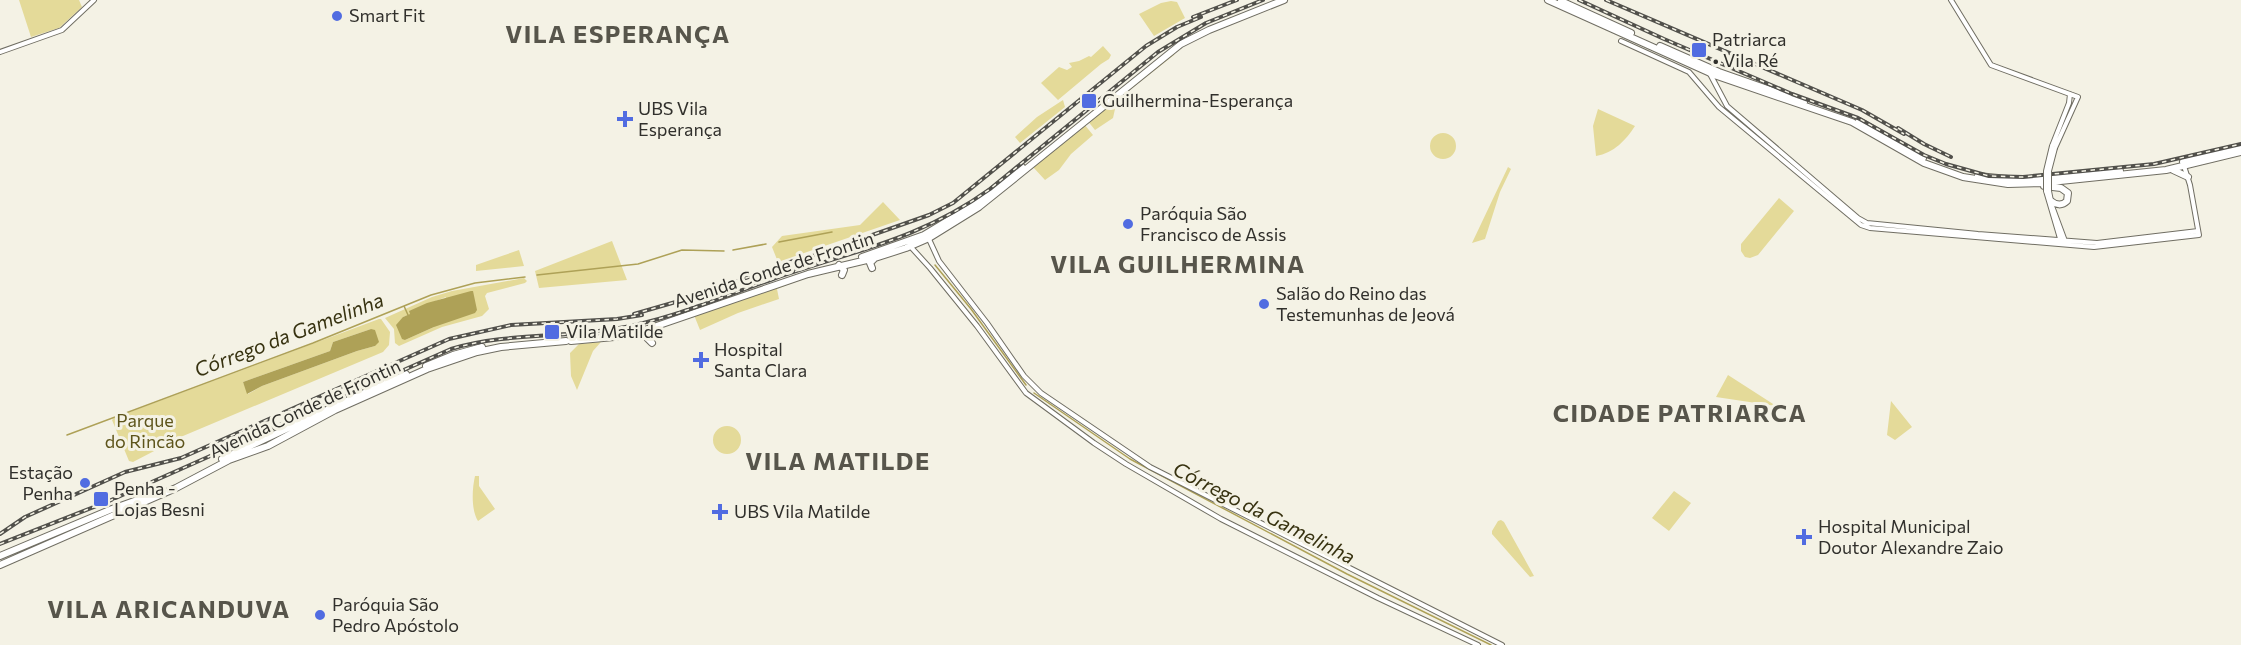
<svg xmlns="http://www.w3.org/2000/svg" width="2241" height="645" font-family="Commissioner,sans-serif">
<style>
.green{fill:#e4da99;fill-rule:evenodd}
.water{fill:#aea157}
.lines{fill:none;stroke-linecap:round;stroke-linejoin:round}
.stream{stroke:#aea157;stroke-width:1.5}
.highway-tunnel{stroke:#cdcbc0;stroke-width:6;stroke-dasharray:6 3;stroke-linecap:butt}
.secondary-casing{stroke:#706e63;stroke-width:6}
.highway-casing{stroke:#706e63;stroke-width:8}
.secondary{stroke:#fff;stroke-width:4}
.highway{stroke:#fff;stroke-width:6}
.rail-casing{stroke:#51504b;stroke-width:4}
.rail{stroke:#f4f2e5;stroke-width:1.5;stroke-dasharray:4.5;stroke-linecap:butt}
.secondary-bridge-casing{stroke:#706e63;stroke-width:6;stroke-linecap:butt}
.secondary-bridge{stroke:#fff;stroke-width:4}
.poi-dot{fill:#516ce1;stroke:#f4f2e5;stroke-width:2}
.labels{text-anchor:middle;stroke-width:6;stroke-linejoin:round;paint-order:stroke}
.poi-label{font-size:18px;fill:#31302c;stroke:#f4f2e5;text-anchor:start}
.street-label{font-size:18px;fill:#31302c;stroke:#f4f2e5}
.park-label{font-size:18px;fill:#5d541b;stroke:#f4f2e5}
.water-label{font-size:20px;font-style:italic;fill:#373210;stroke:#f4f2e5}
.district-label{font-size:24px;font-weight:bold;letter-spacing:1.5px;fill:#57554b;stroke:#f4f2e5}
</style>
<rect width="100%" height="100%" fill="#f4f2e5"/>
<path class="green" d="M19 0H79L82 7 59 28 31 37Z
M1171 1 1177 2 1185 18 1154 36 1139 14 1161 3Z
M1103 46 1111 55 1109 59 1101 64 1058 100 1041 83 1059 67 1067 70 1072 67 1069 63 1079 61 1089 56 1091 57Z
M1177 49 1174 55 1117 100 1113 118 1095 130 1087 120Z
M1063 100 1065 107 1020 143 1015 137 1037 117Z
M1598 109 1635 126C1626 140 1614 153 1596 156L1593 126Z
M1084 124 1093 135 1071 154 1059 170 1045 180 1033 167Z
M1430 146a13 13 0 1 1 26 0a13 13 0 1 1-26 0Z
M1508 167 1511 169 1500 192 1485 239 1472 243Z
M1779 198 1794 211 1758 255 1750 258 1745 257 1741 251V244Z
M883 202 900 220 778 262 772 247 782 236 860 225Z
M612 241 627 280 539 288 535 271Z
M519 250 524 266 476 271V265Z
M816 274 777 289 779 299 738 313 700 330 694 315Z
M524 278 527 281 525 283 487 293 485 296 489 309 482 316 442 327 399 346 395 343 394 329 385 318 432 297 452 291ZM446 297 434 327 405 340 403 317 411 314 410 311Z
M379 319H381L390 332 389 345 383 352 183 436 133 462 129 461 112 420 114 418ZM371 329 375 346 357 351 262 386 248 394 243 382 330 351 333 342Z
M601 342 593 351 577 390 571 376 570 353 579 344Z
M1728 375 1770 402 1776 406 1716 397Z
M1891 401 1912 427 1895 440 1887 435Z
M713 440a14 14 0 1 1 28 0a14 14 0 1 1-28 0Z
M475 476H479V486L495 509 478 521C471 510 472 489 475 476Z
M1674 491 1691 503 1669 531 1652 518Z
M1501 520 1504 522 1534 576 1530 577 1492 534V531L1498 521Z"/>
<path class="water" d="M471 291H473L477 310 475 313 434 327 405 340 402 339 396 325 403 317 410 314 409 311 427 303Z
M371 329 375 330 379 342 375 346 357 351 262 386 247 394 243 382 330 351 333 342Z"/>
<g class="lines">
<path class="stream" d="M779 242 832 232
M733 250 766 244
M935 265 971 309 1026 385
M537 275 638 264 682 250 724 251
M404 306 408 315
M1034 393 1130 459 1347 574 1491 645
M67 435 313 343 431 295 475 283 525 277"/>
<path class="highway-tunnel" d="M566 338H570"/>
<defs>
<path id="secondary" d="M1951 0 1991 65 2078 97 2055 148
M1621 41 1689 72 1719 107 1861 225 1870 228 2094 247 2199 235 2190 185 2184 166
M0 52 62 30 94 0
M1709 72 1727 106 1858 218 1867 223 1978 234 2097 243 2198 231
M2052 146 2069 103 2070 94
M2046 191 2061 242
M2049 191 2052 206 2065 241
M928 237 939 261 987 323 1024 376 1041 393 1150 467 1502 645
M910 246 930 268 977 326 1026 393 1094 443 1126 464 1221 519 1378 598 1478 645"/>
<path id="highway" d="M1548 0 1717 76 1852 122 1924 163 1963 177 2008 184 2041 183 2166 170 2241 152
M1561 1 1631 33
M1660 46 1719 72 1804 102
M1859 121 1923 158
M2183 162 2241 148
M2173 170 2188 177
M1978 176 2018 180 2120 171
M2044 186 2061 188 2068 193 2067 201C2062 206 2056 205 2051 201
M862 257 924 235 972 206 1022 167
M839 265 844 270 842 275
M872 268 870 263 875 258
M651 331 647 333 646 337 652 343
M571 341 614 337 639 332 808 274 875 258 906 248 929 238 979 207 1181 44 1209 30 1284 0
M426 366 453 355 482 347
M222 459C283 431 344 401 406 374
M0 556 112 509 151 495
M0 565 176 488 229 460 268 446 335 410 427 369 477 352 501 347 566 341"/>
</defs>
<use href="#secondary" class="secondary-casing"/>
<use href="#highway" class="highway-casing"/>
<use href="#secondary" class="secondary"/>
<use href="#highway" class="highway"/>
<defs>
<path id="rail" d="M1579 0 1664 39 1792 94 1858 118 1924 155 1946 164 1989 176 2023 177 2154 164 2241 144
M1606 0 1862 110 1904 134
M1193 17 1237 0
M1898 128 1924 144 1951 157
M790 264 929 215 953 203 1146 46 1177 27 1201 17
M634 314 693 297 796 260
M0 534 25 517 125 472 181 458 449 339 511 325 617 319 642 315
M0 544 109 501 451 349C504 333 559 338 613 329 667 321 721 297 773 279 852 251 919 240 990 189L1158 52 1206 23 1263 0"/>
</defs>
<use href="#rail" class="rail-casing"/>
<use href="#rail" class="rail"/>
<defs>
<path id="secondary-bridge" d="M2046 191V171L2052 146
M2049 191V171L2055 148"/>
</defs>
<use href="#secondary-bridge" class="secondary-bridge-casing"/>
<use href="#secondary-bridge" class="secondary-bridge"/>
</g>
<g class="poi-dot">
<circle cx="337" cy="16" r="6"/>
<rect x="1691" y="42" width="16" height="16" rx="3"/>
<rect x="1081" y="93" width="16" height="16" rx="3"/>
<path d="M622 110h6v6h6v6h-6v6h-6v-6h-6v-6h6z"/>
<circle cx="1128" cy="224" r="6"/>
<circle cx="1264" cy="304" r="6"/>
<rect x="544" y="324" width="16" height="16" rx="3"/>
<path d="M698 351h6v6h6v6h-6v6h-6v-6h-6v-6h6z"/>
<circle cx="85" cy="483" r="6"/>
<rect x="93" y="491" width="16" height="16" rx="3"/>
<path d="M717 503h6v6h6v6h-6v6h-6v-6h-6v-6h6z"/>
<path d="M1801 528h6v6h6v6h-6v6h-6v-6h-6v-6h6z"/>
<circle cx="320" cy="615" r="6"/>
</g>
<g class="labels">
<g class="poi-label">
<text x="349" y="22">Smart Fit</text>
<text x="1712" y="46">Patriarca<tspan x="1712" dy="21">• Vila Ré</tspan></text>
<text x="1102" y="107">Guilhermina-Esperança</text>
<text x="638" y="115">UBS Vila<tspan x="638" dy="21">Esperança</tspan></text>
<text x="1140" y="220">Paróquia São<tspan x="1140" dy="21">Francisco de Assis</tspan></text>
<text x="1276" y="300">Salão do Reino das<tspan x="1276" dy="21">Testemunhas de Jeová</tspan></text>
<text x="566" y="338">Vila Matilde</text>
<text x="714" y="356">Hospital<tspan x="714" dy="21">Santa Clara</tspan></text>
<text x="73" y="479" text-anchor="end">Estação<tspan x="73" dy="21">Penha</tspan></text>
<text x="114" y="495">Penha -<tspan x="114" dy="21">Lojas Besni</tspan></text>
<text x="734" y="518">UBS Vila Matilde</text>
<text x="1818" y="533">Hospital Municipal<tspan x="1818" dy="21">Doutor Alexandre Zaio</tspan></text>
<text x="332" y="611">Paróquia São<tspan x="332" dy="21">Pedro Apóstolo</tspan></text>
</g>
<g class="street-label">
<text transform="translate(774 270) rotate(-18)" y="6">Avenida Conde de Frontin</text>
<text transform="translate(305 409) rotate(-25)" y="6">Avenida Conde de Frontin</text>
</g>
<g class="park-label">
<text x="145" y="427">Parque<tspan x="145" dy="21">do Rincão</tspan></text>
</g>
<g class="water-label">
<text transform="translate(289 335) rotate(-21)" y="7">Córrego da Gamelinha</text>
<text transform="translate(1264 513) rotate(27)" y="7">Córrego da Gamelinha</text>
</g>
<g class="district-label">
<text x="618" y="43">VILA ESPERANÇA</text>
<text x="1178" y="273">VILA GUILHERMINA</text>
<text x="1680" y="422">CIDADE PATRIARCA</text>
<text x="838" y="470">VILA MATILDE</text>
<text x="169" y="618">VILA ARICANDUVA</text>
</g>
</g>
</svg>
